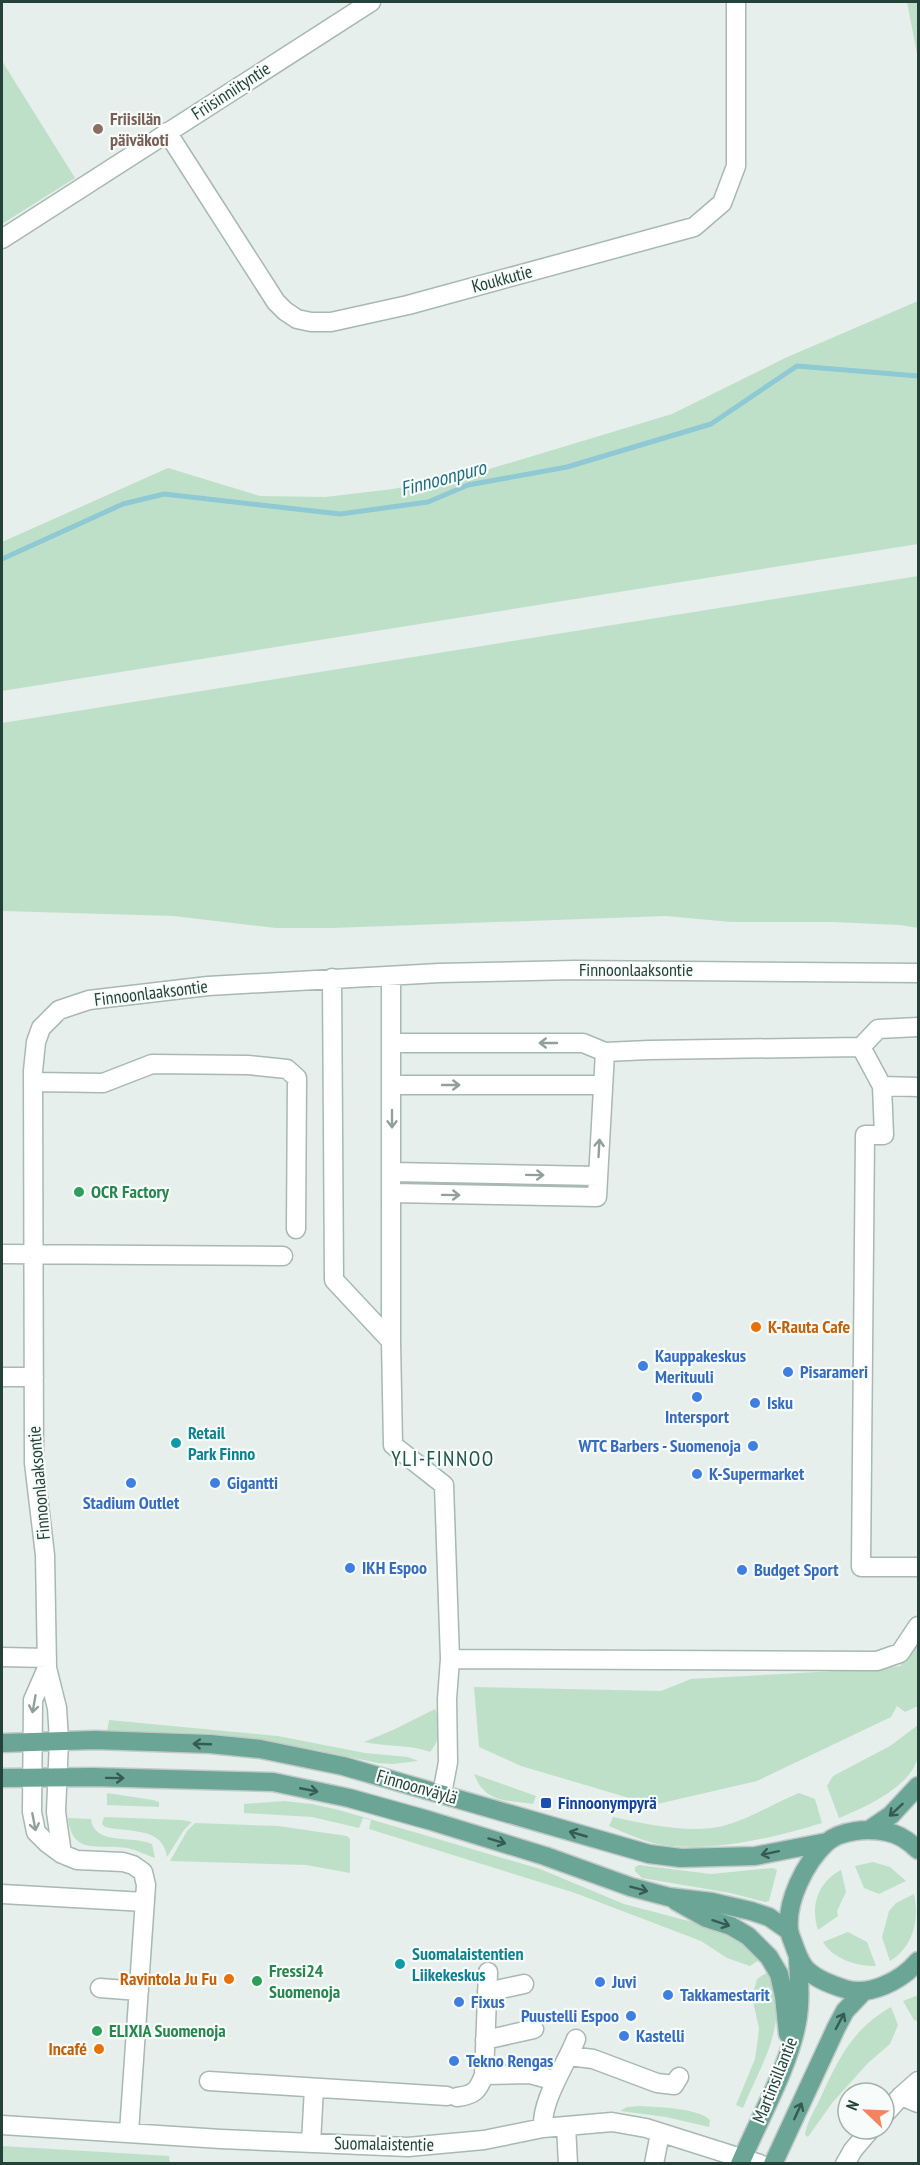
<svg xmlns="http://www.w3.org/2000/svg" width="920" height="2165" font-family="'PT Sans Narrow',sans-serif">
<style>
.green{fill:#bfe0c8}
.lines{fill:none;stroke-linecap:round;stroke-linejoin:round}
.stream{stroke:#8ec9d4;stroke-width:5}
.minor-casing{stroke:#a8b8b2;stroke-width:21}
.major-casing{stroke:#c2cac8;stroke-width:21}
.minor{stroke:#fff;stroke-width:18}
.major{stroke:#6aa596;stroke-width:18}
.oneway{stroke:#92a09c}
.oneway2{stroke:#365b51}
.education-dot{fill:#8d6e63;stroke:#f7fbf9;stroke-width:2}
.leisure-dot{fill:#2e9e5b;stroke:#f7fbf9;stroke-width:2}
.food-dot{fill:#e8710a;stroke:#f7fbf9;stroke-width:2}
.shop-dot{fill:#3f7fe0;stroke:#f7fbf9;stroke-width:2}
.culture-dot{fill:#0f9aa8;stroke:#f7fbf9;stroke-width:2}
.transit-dot{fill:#1a4fb4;stroke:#f7fbf9;stroke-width:2}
.labels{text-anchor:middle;stroke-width:4.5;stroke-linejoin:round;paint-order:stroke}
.street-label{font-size:18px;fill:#24423a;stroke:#f7fbf9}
.education-label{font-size:18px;font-weight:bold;fill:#785e54;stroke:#f7fbf9;text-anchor:start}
.leisure-label{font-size:18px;font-weight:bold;fill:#27864d;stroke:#f7fbf9;text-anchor:start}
.food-label{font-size:18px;font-weight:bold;fill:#c56008;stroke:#f7fbf9;text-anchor:end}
.shop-label{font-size:18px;font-weight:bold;fill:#366cbe;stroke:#f7fbf9;text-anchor:start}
.culture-label{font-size:18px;font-weight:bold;fill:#0d838f;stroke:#f7fbf9;text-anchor:start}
.transit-label{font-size:18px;font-weight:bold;fill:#164399;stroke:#f7fbf9;text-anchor:start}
.water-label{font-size:20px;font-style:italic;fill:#1c6f80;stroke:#f7fbf9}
.quarter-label{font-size:21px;letter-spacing:1.5px;fill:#1f5548;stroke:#f7fbf9}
</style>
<rect width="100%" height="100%" fill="#e6efeb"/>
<path class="green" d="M907 2H918V59Z
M2 61 75 178 2 224Z
M918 301V544L2 691V542L168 468 260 496 325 497 393 489 486 470 672 414 785 358Z
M918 576V928L900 925 833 922H731L666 916 333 928H276L173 916 2 911V723Z
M918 1640V1706L905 1712 897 1706 891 1717 757 1781 653 1805 521 1766 479 1747 474 1687 661 1691 691 1679 873 1669 900 1666Z
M435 1709C443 1724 441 1739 430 1752 410 1744 385 1747 364 1742L393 1730Z
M109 1720 278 1736 365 1753 408 1757 418 1761 392 1764 378 1763 302 1747 239 1737 204 1733 107 1732Z
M918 1725C919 1735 920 1748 918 1757 910 1788 865 1807 839 1818L827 1786 833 1776 890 1746Z
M474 1774 536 1796 533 1804C506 1800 485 1803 474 1774Z
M107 1793 153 1800 159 1802V1807L107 1805Z
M799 1793 815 1799 822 1823C773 1838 704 1855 653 1843 638 1839 623 1832 609 1826L613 1817C645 1824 691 1834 723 1826 750 1819 774 1803 799 1793Z
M284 1801 312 1804 339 1810 540 1869 624 1904 719 1929 745 1943 762 1958 750 1966 727 1958 701 1941 575 1893 369 1829 371 1820 363 1818 359 1828 312 1817 244 1813V1804Z
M104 1817 182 1820 192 1822 184 1830 167 1857C163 1826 129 1833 105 1827L102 1824Z
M68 1818 91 1819C94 1846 133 1835 152 1844L155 1858C146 1855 137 1850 127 1848 100 1844 72 1856 68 1818Z
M195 1823 278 1826 347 1836 350 1839V1873L306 1865 170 1861 187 1831Z
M873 1862 890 1867 906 1881 879 1894 864 1888 855 1866Z
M639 1865 711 1874 773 1868 777 1870 769 1901 765 1902 730 1893 642 1878 635 1871V1867Z
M841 1870 846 1892 837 1911 838 1916 818 1930C810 1906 818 1882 841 1870Z
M914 1894C920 1919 913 1947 890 1961L882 1937 889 1911 896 1903Z
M848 1932 867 1942 876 1966C856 1966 833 1959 823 1942Z
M769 1971C790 2023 763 2060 743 2108L736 2105 755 2059 757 2045 759 2028 752 1997 757 1979Z
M918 1995V2021L914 2020 903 2001Z
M891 2007 898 2025 890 2044 868 2063 832 2103 808 2137 805 2135C807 2122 814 2111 820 2099 838 2060 851 2030 891 2007Z
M641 2106C657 2107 699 2108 710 2120L709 2127 666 2117 620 2111 627 2107Z
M2 2146 169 2156 170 2163H2Z"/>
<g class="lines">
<path class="stream" d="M2 559 123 504 164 494 340 514 428 502 468 485 567 467 711 424 797 366 918 376"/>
<defs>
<path id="minor" d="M167 132 276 302 285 311 297 319 311 322H331L408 305 694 227 722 203 736 166V2
M2 239 371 2
M391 976V1341
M332 978 334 1280 391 1341 393 1445 444 1485 450 1659 447 1699 448 1762 442 1794
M391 1043H583L605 1052 649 1050 861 1047 878 1029 918 1027
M861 1047 882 1086 884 1135H865L861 1567H918
M33 1082 103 1083 152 1064 248 1065 287 1069 297 1078 296 1229
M392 1085H603
M882 1086 918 1087
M392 1172 598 1176
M392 1193 597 1197 605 1052
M2 1254 283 1256
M2 1377H34
M2 1657 47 1658
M450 1659 877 1661 900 1653 918 1626
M47 1668 33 1700 32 1812 36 1832 47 1843 62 1854 77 1860 123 1862 133 1865 143 1872 146 1885 129 2132
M62 1854 56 1812 59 1740 57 1708 47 1668 45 1555 34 1463 33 1071 36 1042 41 1028 59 1010 89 1000 208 986 439 973 575 970 918 973
M2 1894 145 1902
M100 1988 139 1991
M487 1992 524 1984
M485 2040 534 2029
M569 2056 593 2059 657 2083 674 2085 679 2077
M484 2075 530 2074 556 2081
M209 2081 447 2096
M901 2096 918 2103
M457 2097C474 2095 478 2091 484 2075L488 1972
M884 2115 901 2096 918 2081
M2 2125 221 2139 408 2147 484 2140 543 2128 612 2122 646 2128 760 2164
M566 2126 568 2164
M543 2128C541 2100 566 2065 576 2039
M311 2143 314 2088
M654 2164 660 2133
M845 2164 853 2150 871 2129"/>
<path id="major" d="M2 1743 95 1740 210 1744 260 1749 343 1766 649 1854 681 1858 755 1856 827 1842
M2 1778 93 1777 273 1782 349 1798 428 1820 545 1856 631 1887 669 1897 712 1902 751 1911 769 1917 789 1931
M869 1830 891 1815 918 1786
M918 1850C910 1842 899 1834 887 1832 869 1828 840 1830 826 1843 805 1863 786 1901 789 1930 790 1936 793 1942 795 1948 798 1956 801 1965 808 1971 818 1980 832 1985 845 1989 870 1997 902 1980 918 1961
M676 1901 706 1918 731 1926 748 1936 769 1957 779 1974 784 1996 788 2034
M740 2164C758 2121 789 2067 797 2022 801 2001 799 1979 798 1958
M773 2164 836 2028 845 2011 864 1991"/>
</defs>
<use href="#minor" class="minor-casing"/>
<use href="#major" class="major-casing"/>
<use href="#minor" class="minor"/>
<use href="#major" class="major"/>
</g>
<defs><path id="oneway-shaft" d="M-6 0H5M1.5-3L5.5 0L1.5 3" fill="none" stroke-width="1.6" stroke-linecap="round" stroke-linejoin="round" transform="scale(1.5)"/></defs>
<g class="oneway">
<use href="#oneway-shaft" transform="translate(548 1043) rotate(-180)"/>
<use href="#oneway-shaft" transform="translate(451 1085)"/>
<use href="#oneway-shaft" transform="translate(392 1119) rotate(90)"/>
<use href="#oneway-shaft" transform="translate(599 1148) rotate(-87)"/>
<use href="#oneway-shaft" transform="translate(535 1175) rotate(1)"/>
<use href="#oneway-shaft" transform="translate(451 1195) rotate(1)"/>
<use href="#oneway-shaft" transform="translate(34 1704) rotate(100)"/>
<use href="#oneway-shaft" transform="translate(34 1822) rotate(79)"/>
</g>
<g class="oneway2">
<use href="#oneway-shaft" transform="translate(202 1744) rotate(-178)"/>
<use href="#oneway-shaft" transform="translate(115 1778) rotate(1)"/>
<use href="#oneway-shaft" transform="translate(309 1790) rotate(11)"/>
<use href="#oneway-shaft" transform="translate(896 1810) rotate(137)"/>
<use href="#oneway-shaft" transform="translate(578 1834) rotate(-164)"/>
<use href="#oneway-shaft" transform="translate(497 1841) rotate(17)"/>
<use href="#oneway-shaft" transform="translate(770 1853) rotate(168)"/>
<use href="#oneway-shaft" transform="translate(639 1889) rotate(15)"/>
<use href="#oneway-shaft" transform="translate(721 1923) rotate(18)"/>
<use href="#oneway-shaft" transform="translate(840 2021) rotate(-62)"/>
<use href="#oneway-shaft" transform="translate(798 2111) rotate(-65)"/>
</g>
<circle class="education-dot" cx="98" cy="129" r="6"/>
<g class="leisure-dot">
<circle cx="79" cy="1192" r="6"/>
<circle cx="257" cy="1981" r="6"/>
<circle cx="97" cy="2031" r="6"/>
</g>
<g class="food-dot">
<circle cx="756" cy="1327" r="6"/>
<circle cx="229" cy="1979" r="6"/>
<circle cx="99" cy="2049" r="6"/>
</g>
<g class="shop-dot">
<circle cx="643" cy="1366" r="6"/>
<circle cx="788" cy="1372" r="6"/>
<circle cx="697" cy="1397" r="6"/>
<circle cx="755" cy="1403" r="6"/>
<circle cx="753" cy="1446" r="6"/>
<circle cx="697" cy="1474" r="6"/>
<circle cx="131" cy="1483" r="6"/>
<circle cx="215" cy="1483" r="6"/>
<circle cx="350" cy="1568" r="6"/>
<circle cx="742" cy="1570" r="6"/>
<circle cx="600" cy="1982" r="6"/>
<circle cx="668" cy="1995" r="6"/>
<circle cx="459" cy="2002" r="6"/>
<circle cx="631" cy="2016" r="6"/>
<circle cx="624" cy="2036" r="6"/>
<circle cx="454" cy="2061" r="6"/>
</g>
<g class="culture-dot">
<circle cx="176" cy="1443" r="6"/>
<circle cx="400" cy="1964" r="6"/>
</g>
<rect class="transit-dot" x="540" y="1797" width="12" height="12" rx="3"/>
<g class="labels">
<g class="street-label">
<text transform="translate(231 91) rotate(-33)" y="6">Friisinniityntie</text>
<text transform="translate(502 279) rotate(-15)" y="6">Koukkutie</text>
<text x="636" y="976">Finnoonlaaksontie</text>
<text transform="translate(151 993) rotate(-7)" y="6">Finnoonlaaksontie</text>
<text transform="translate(39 1483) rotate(-95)" y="6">Finnoonlaaksontie</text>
<text transform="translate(417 1787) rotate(16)" y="6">Finnoonväylä</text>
<text transform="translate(775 2080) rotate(-68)" y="6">Martinsillantie</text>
<text transform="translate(384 2144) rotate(1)" y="6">Suomalaistentie</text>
</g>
<g class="education-label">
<text x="110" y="125">Friisilän<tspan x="110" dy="21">päiväkoti</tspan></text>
</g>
<g class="leisure-label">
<text x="91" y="1198">OCR Factory</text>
<text x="269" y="1977">Fressi24<tspan x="269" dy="21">Suomenoja</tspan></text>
<text x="109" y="2037">ELIXIA Suomenoja</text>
</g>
<g class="food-label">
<text x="768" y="1333" text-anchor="start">K-Rauta Cafe</text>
<text x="217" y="1985">Ravintola Ju Fu</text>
<text x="87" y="2055">Incafé</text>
</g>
<g class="shop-label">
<text x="655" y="1362">Kauppakeskus<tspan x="655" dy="21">Merituuli</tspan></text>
<text x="800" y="1378">Pisarameri</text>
<text x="767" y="1409">Isku</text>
<text x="697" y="1423" text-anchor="middle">Intersport</text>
<text x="741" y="1452" text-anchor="end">WTC Barbers - Suomenoja</text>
<text x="709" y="1480">K-Supermarket</text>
<text x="227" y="1489">Gigantti</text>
<text x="131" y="1509" text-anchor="middle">Stadium Outlet</text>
<text x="362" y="1574">IKH Espoo</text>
<text x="754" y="1576">Budget Sport</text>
<text x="612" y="1988">Juvi</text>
<text x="680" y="2001">Takkamestarit</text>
<text x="471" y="2008">Fixus</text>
<text x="619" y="2022" text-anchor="end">Puustelli Espoo</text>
<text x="636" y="2042">Kastelli</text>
<text x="466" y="2067">Tekno Rengas</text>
</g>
<g class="culture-label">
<text x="188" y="1439">Retail<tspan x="188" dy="21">Park Finno</tspan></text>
<text x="412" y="1960">Suomalaistentien<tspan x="412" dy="21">Liikekeskus</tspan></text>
</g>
<g class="transit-label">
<text x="558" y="1809">Finnoonympyrä</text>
</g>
<g class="water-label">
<text transform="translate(443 478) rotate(-15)" y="7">Finnoonpuro</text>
</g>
<g class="quarter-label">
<text x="443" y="1466">YLI-FINNOO</text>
</g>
</g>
<rect width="920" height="2165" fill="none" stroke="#24423a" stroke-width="6"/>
<g transform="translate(866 2111) rotate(293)"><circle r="28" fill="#f7fbf9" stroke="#a3b1ad" stroke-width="1.5"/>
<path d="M0-4.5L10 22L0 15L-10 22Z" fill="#f4845f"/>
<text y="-9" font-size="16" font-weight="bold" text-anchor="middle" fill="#24423a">N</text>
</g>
</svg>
